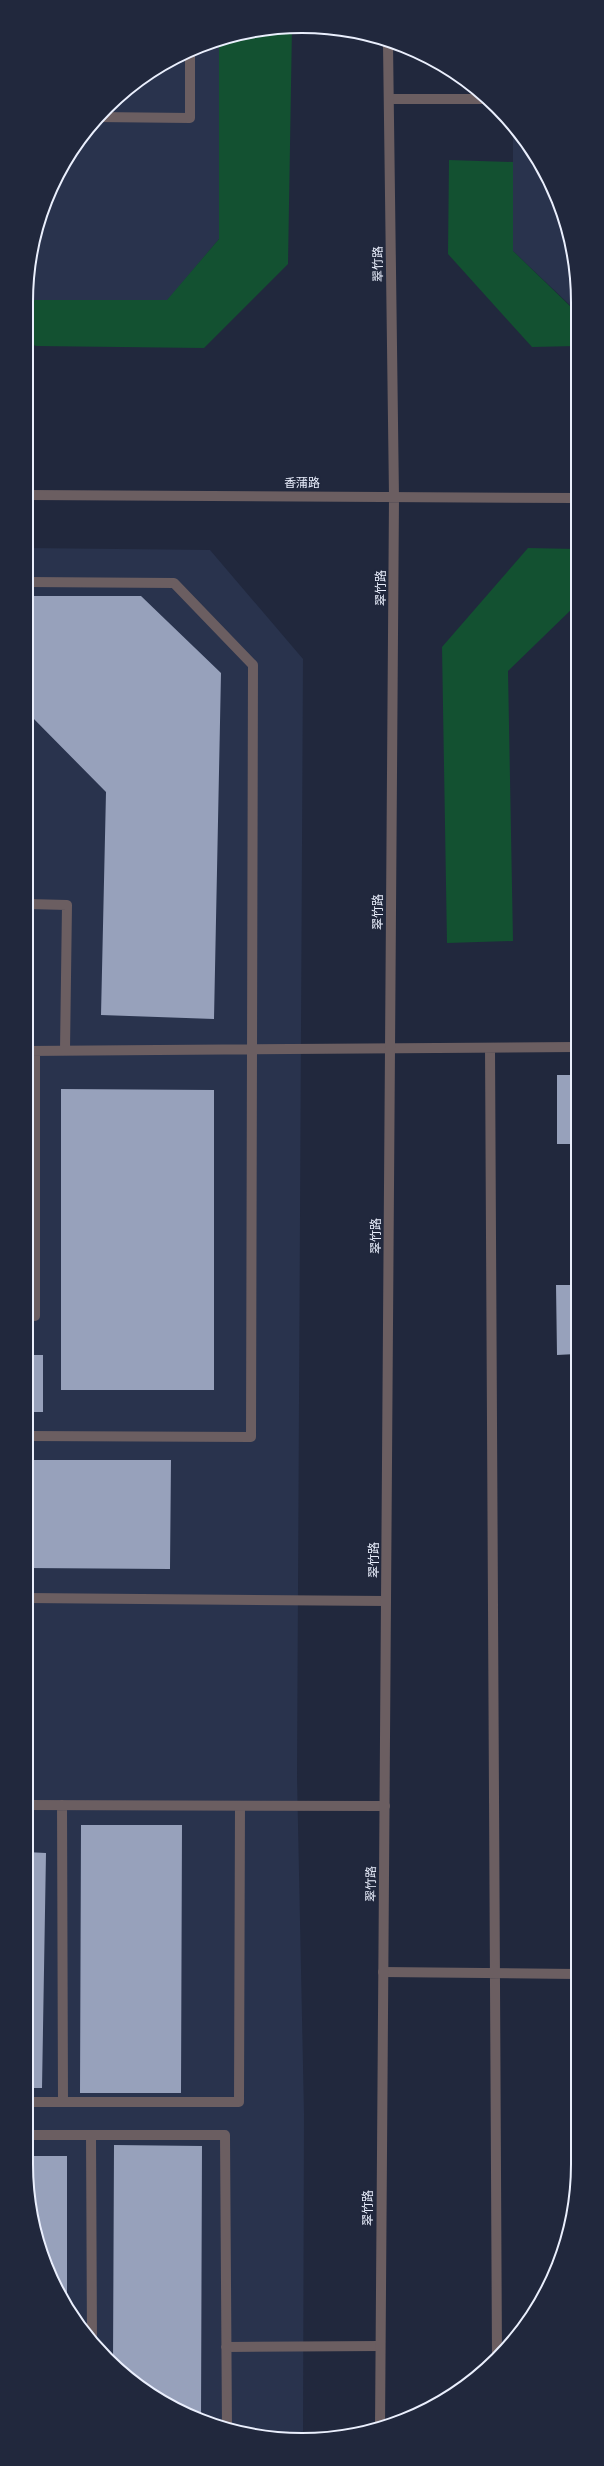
<svg xmlns="http://www.w3.org/2000/svg" width="604" height="2466" font-family="Poppins,'Noto Sans SC',sans-serif">
<style>
.built{fill:#29334d}
.green{fill:#135131}
.building{fill:#97a1bb}
.lines{fill:none;stroke-linecap:round;stroke-linejoin:round}
.service{stroke:#6b5e61;stroke-width:10}
.tertiary{stroke:#6b5e61;stroke-width:10}
.labels{text-anchor:middle;stroke-width:4;stroke-linejoin:round;paint-order:stroke}
.street-label{font-size:12px;fill:#eaeffd;stroke:#21283d}
.rim{fill:none;stroke:#eaeffd;stroke-width:2}
</style>
<rect width="100%" height="100%" fill="#21283d"/>
<path class="built" d="M219 40V239L168 300H28V266L41 213 63 164 95 120 134 83 180 54Z
M513 129 550 180 576 266V306H571L513 251Z
M28 548 210 550 303 659 297 1776 304 2114 303 2438 284 2439 230 2431 180 2412 134 2383 95 2346 47 2269 31 2218 26 2164Z"/>
<path class="green" d="M284 27H292L288 264 204 348 37 346 28 344V300H167L219 239V40L231 35Z
M449 160 513 162V251L570 306H576V346L532 347 448 254Z
M528 548 576 549V605L508 671 513 941 447 943 442 647Z"/>
<path class="building" d="M149 74V82H135Z
M28 596H141L221 673 214 1019 101 1015 106 792 28 713Z
M557 1075H576V1144H557Z
M61 1089 214 1090V1390H61Z
M556 1285H576V1354L557 1355Z
M27 1355H43V1412H27Z
M27 1460H171L170 1569 27 1568Z
M81 1825H182L181 2093H80Z
M26 1852 46 1853 42 2088H26Z
M114 2145 202 2146 201 2419 180 2412 134 2383 113 2363Z
M26 2156H67V2302L47 2269 31 2218Z"/>
<g class="lines">
<path class="service" d="M389 99H486
M97 117 190 118V51
M28 904 67 905 65 1050
M490 1048 497 2358
M27 1051 576 1047
M27 1316H35V1051
M27 1436 251 1437 253 665 174 583 28 582
M27 1598 386 1601
M26 1805 385 1806
M62 1805 63 2102
M383 1972 576 1974
M26 2102H239L240 1806
M26 2135H225L227 2429
M91 2135 92 2342
M226 2347 380 2346"/>
<path class="tertiary" d="M28 495 576 498
M380 2428 394 497 388 44"/>
</g>
<g class="labels">
<g class="street-label">
<text transform="translate(378 264) rotate(-91)" y="4">翠竹路</text>
<text x="302" y="487">香蒲路</text>
<text transform="translate(381 588) rotate(-90)" y="4">翠竹路</text>
<text transform="translate(378 912) rotate(-90)" y="4">翠竹路</text>
<text transform="translate(376 1236) rotate(-90)" y="4">翠竹路</text>
<text transform="translate(374 1560) rotate(-90)" y="4">翠竹路</text>
<text transform="translate(371 1884) rotate(-89)" y="4">翠竹路</text>
<text transform="translate(368 2208) rotate(-90)" y="4">翠竹路</text>
</g>
</g>
<path d="M0 0H604V2466H0ZM302 33H302A269 269 0 0 1 571 302V2164A269 269 0 0 1 302 2433H302A269 269 0 0 1 33 2164V302A269 269 0 0 1 302 33Z" fill="#21283d" fill-rule="evenodd"/>
<path class="rim" d="M302 33H302A269 269 0 0 1 571 302V2164A269 269 0 0 1 302 2433H302A269 269 0 0 1 33 2164V302A269 269 0 0 1 302 33Z"/>
</svg>
